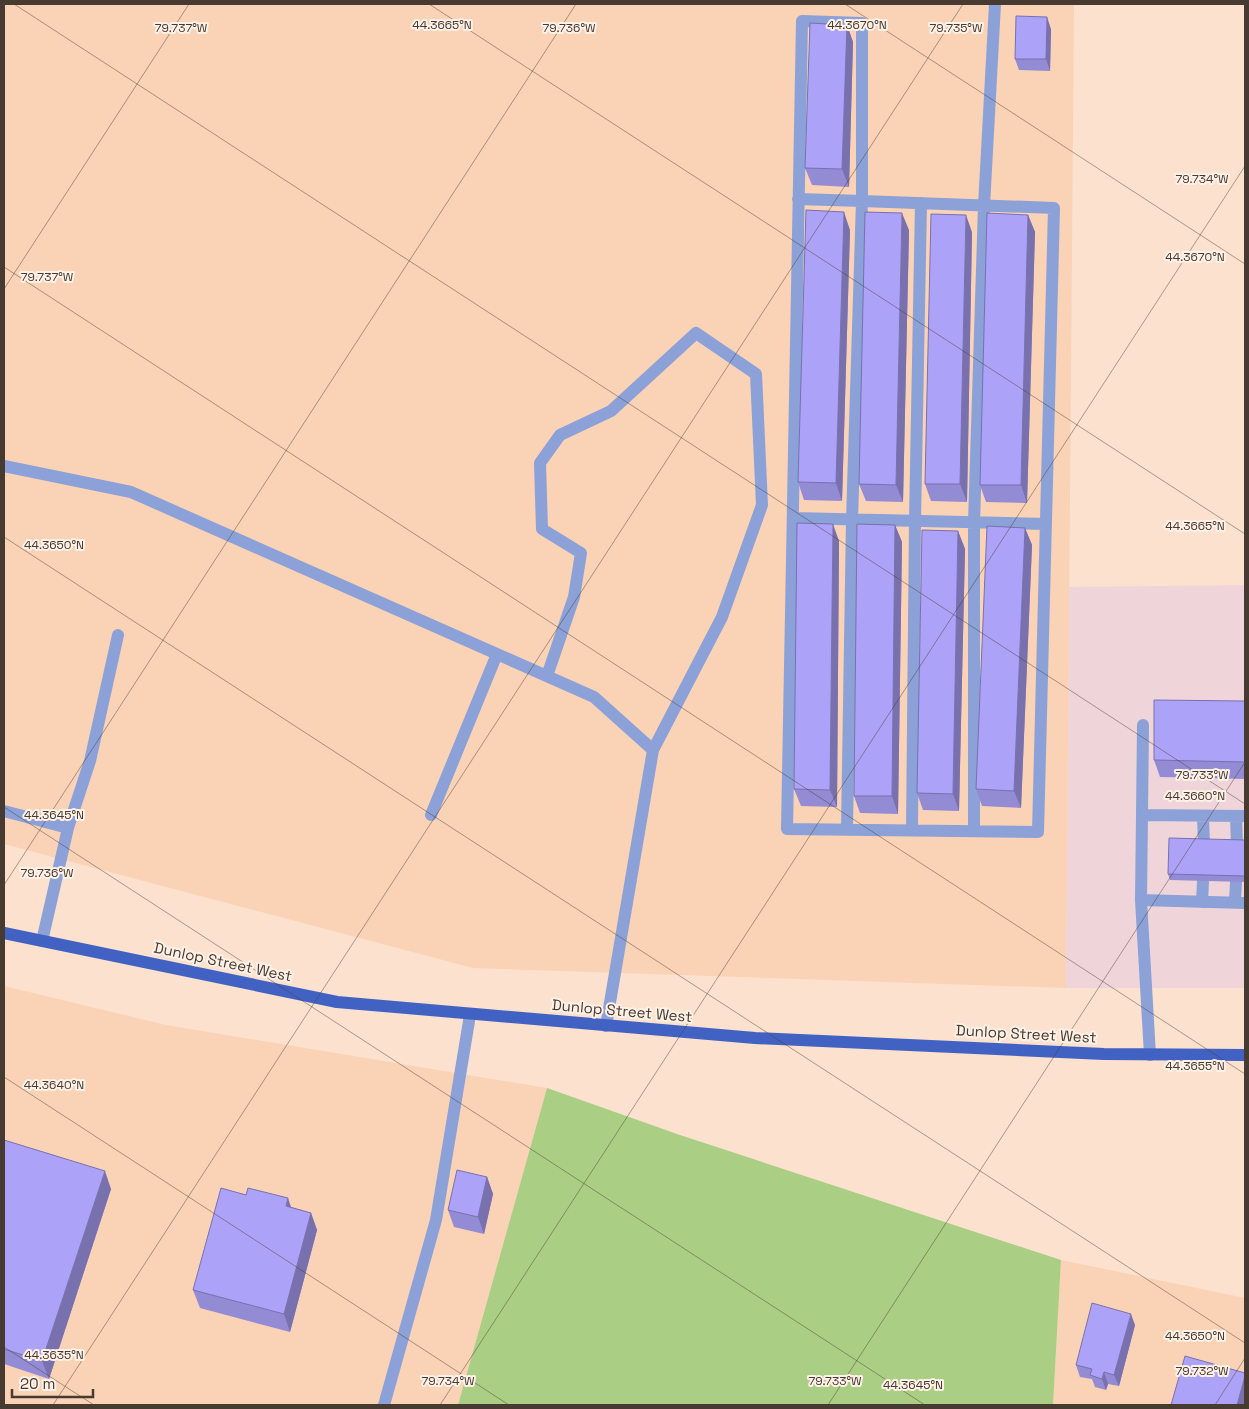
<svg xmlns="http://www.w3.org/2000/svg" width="1249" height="1409" font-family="'Space Grotesk',sans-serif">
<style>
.commercial{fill:#efd5da}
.built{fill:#fad2b6}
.green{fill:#aacf84}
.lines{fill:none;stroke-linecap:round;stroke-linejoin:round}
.minor{stroke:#8ba1d7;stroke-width:12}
.major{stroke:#4262c3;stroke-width:12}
.wall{fill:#948bd5}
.shaded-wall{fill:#7871ae}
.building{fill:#aca2f8;stroke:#7871ae}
.ticks{fill:none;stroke:#473a30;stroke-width:1;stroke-opacity:0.45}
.labels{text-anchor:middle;stroke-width:4;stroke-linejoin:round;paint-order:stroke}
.street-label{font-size:15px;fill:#473a30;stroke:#fef1e7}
.ticks-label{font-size:12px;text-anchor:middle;fill:#473a30;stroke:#fef1e7;stroke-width:4;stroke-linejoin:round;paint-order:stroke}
</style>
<rect width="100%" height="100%" fill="#fbe1ce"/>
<path class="commercial" d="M1245 585V988H1066L1069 587Z"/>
<path class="built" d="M4 4H1074L1066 988 473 968 4 844Z
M4 986 166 1025 547 1088 458 1405H4Z
M1061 1260 1245 1298V1405H1053Z"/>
<path class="green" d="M547 1088 680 1135 1061 1260 1053 1405H458Z"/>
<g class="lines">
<path class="minor" d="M802 21 862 23V201L1054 208 1038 832 787 829Z
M798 199 862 201 852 520 847 829
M4 466 131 492 594 697 653 750
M793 518 1046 524
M547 676 574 597 581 553 542 529 540 463 560 435 611 411 696 333 756 374 762 505 722 617 653 750 606 1026
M1143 725 1142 815 1245 816
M4 811 68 828 42 941
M431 815 497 654
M1142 815 1141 900 1150 1055
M1203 816 1204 845
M1236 816 1237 846
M68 828 90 761 118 635
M912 830 915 521 921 203
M974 831V523L984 206 995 4
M1141 900 1245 903
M1202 902 1203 881
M1235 902 1236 882
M384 1405 436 1220 470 1015"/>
<path class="major" d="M4 933 337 1002 755 1038 1104 1054 1245 1055"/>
</g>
<path class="wall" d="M847 25 853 42 849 187 812 185 805 168Z
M1051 29 1050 71 1019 70 1015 59Z
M1028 215 1035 232 1027 503 986 502 980 485Z
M850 230 842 501 804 500 798 482Z
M909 230 903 502 866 501 859 484Z
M972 232 967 502 931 501 925 484Z
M895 525 902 542 898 814 860 813 854 796Z
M1025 528 1032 545 1021 808 982 806 976 789Z
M958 531 965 549 959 811 923 810 917 793Z
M839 541 837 807 801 806 794 789Z
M1245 701V779L1160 777 1154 760Z
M1245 840V882L1170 880 1168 874Z
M4 1141 111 1189 49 1379 4 1364Z
M487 1177 493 1194 484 1234 454 1227 448 1210Z
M291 1207 311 1213 317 1230 290 1332 200 1308 193 1290Z
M1135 1325 1119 1386 1108 1384 1106 1390 1095 1387 1092 1379 1080 1377 1076 1365Z"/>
<path class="shaded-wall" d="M1047 17 1051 29 1050 71 1046 59Z
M847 25 853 42 849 187 842 169Z
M844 212 850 230 842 501 836 483Z
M902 213 909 230 903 502 896 485Z
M966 215 972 232 967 502 960 484Z
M1028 215 1035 232 1027 503 1021 485Z
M833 524 839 541 837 807 830 790Z
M895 525 902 542 898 814 892 796Z
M1025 528 1032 545 1021 808 1014 791Z
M958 531 965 549 959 811 953 794Z
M105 1171 111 1189 49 1379 42 1361Z
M487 1177 493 1194 484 1234 478 1217Z
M288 1198 294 1216 286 1206Z
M311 1213 317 1230 290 1332 284 1314Z
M1131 1314 1135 1325 1119 1386 1114 1375Z
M1104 1372 1108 1384 1106 1390 1102 1379Z
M1245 1376V1405H1237Z"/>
<path class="building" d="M1016 16 1047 17 1046 59H1015Z
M810 23 847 25 842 169 805 168Z
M806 210 844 212 836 483 798 482Z
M865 212 902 213 896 485 859 484Z
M987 213 1028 215 1021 485H980Z
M931 214 966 215 960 484H925Z
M797 523 833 524 830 790 794 789Z
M857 524 895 525 892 796H854Z
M987 526 1025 528 1014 791 976 789Z
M922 530 958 531 953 794 917 793Z
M1154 700 1245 701V762L1154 760Z
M1169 838 1245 840V876L1168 874Z
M4 1140 105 1171 42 1361 4 1349Z
M457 1170 487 1177 478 1217 448 1210Z
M221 1188 246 1195 248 1188 288 1198 286 1206 311 1213 284 1314 193 1290Z
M1092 1303 1131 1314 1114 1375 1104 1372 1102 1379 1090 1375 1092 1369 1076 1365Z
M1185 1356 1245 1373V1376L1237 1405H1171Z"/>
<path class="ticks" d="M14 4 1245 804M429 4 1245 534M845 4 1245 264M4 267 1245 1074M4 289 189 4M4 537 1245 1343M4 807 925 1405M4 885 576 4M4 1077 509 1405M4 1347 94 1405M53 1405 963 4M440 1405 1245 166M828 1405 1245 762M1215 1405 1245 1358"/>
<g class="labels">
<g class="street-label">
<text transform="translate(223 962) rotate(12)" y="5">Dunlop Street West</text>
<text transform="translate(622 1011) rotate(5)" y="5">Dunlop Street West</text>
<text transform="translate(1026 1034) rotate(3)" y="5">Dunlop Street West</text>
</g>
</g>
<g class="ticks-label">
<text x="442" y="29">44.3665°N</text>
<text x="857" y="29">44.3670°N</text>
<text x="569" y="32">79.736°W</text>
<text x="181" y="32">79.737°W</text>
<text x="956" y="32">79.735°W</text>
<text x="1202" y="183">79.734°W</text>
<text x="1195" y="261">44.3670°N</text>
<text x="47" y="281">79.737°W</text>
<text x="1195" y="530">44.3665°N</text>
<text x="54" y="549">44.3650°N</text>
<text x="1202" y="779">79.733°W</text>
<text x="1195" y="800">44.3660°N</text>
<text x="54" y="819">44.3645°N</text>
<text x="47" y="877">79.736°W</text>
<text x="1195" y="1070">44.3655°N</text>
<text x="54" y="1089">44.3640°N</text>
<text x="1195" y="1340">44.3650°N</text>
<text x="54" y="1359">44.3635°N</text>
<text x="1202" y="1375">79.732°W</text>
<text x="448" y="1385">79.734°W</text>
<text x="835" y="1385">79.733°W</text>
<text x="913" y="1389">44.3645°N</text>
</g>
<rect width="1249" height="1409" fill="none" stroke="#473a30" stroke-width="10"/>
<path d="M12 1389v8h81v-8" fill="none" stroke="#473a30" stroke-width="2.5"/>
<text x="20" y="1389" font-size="15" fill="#473a30" stroke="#fef1e7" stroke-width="4" paint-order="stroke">20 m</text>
</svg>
